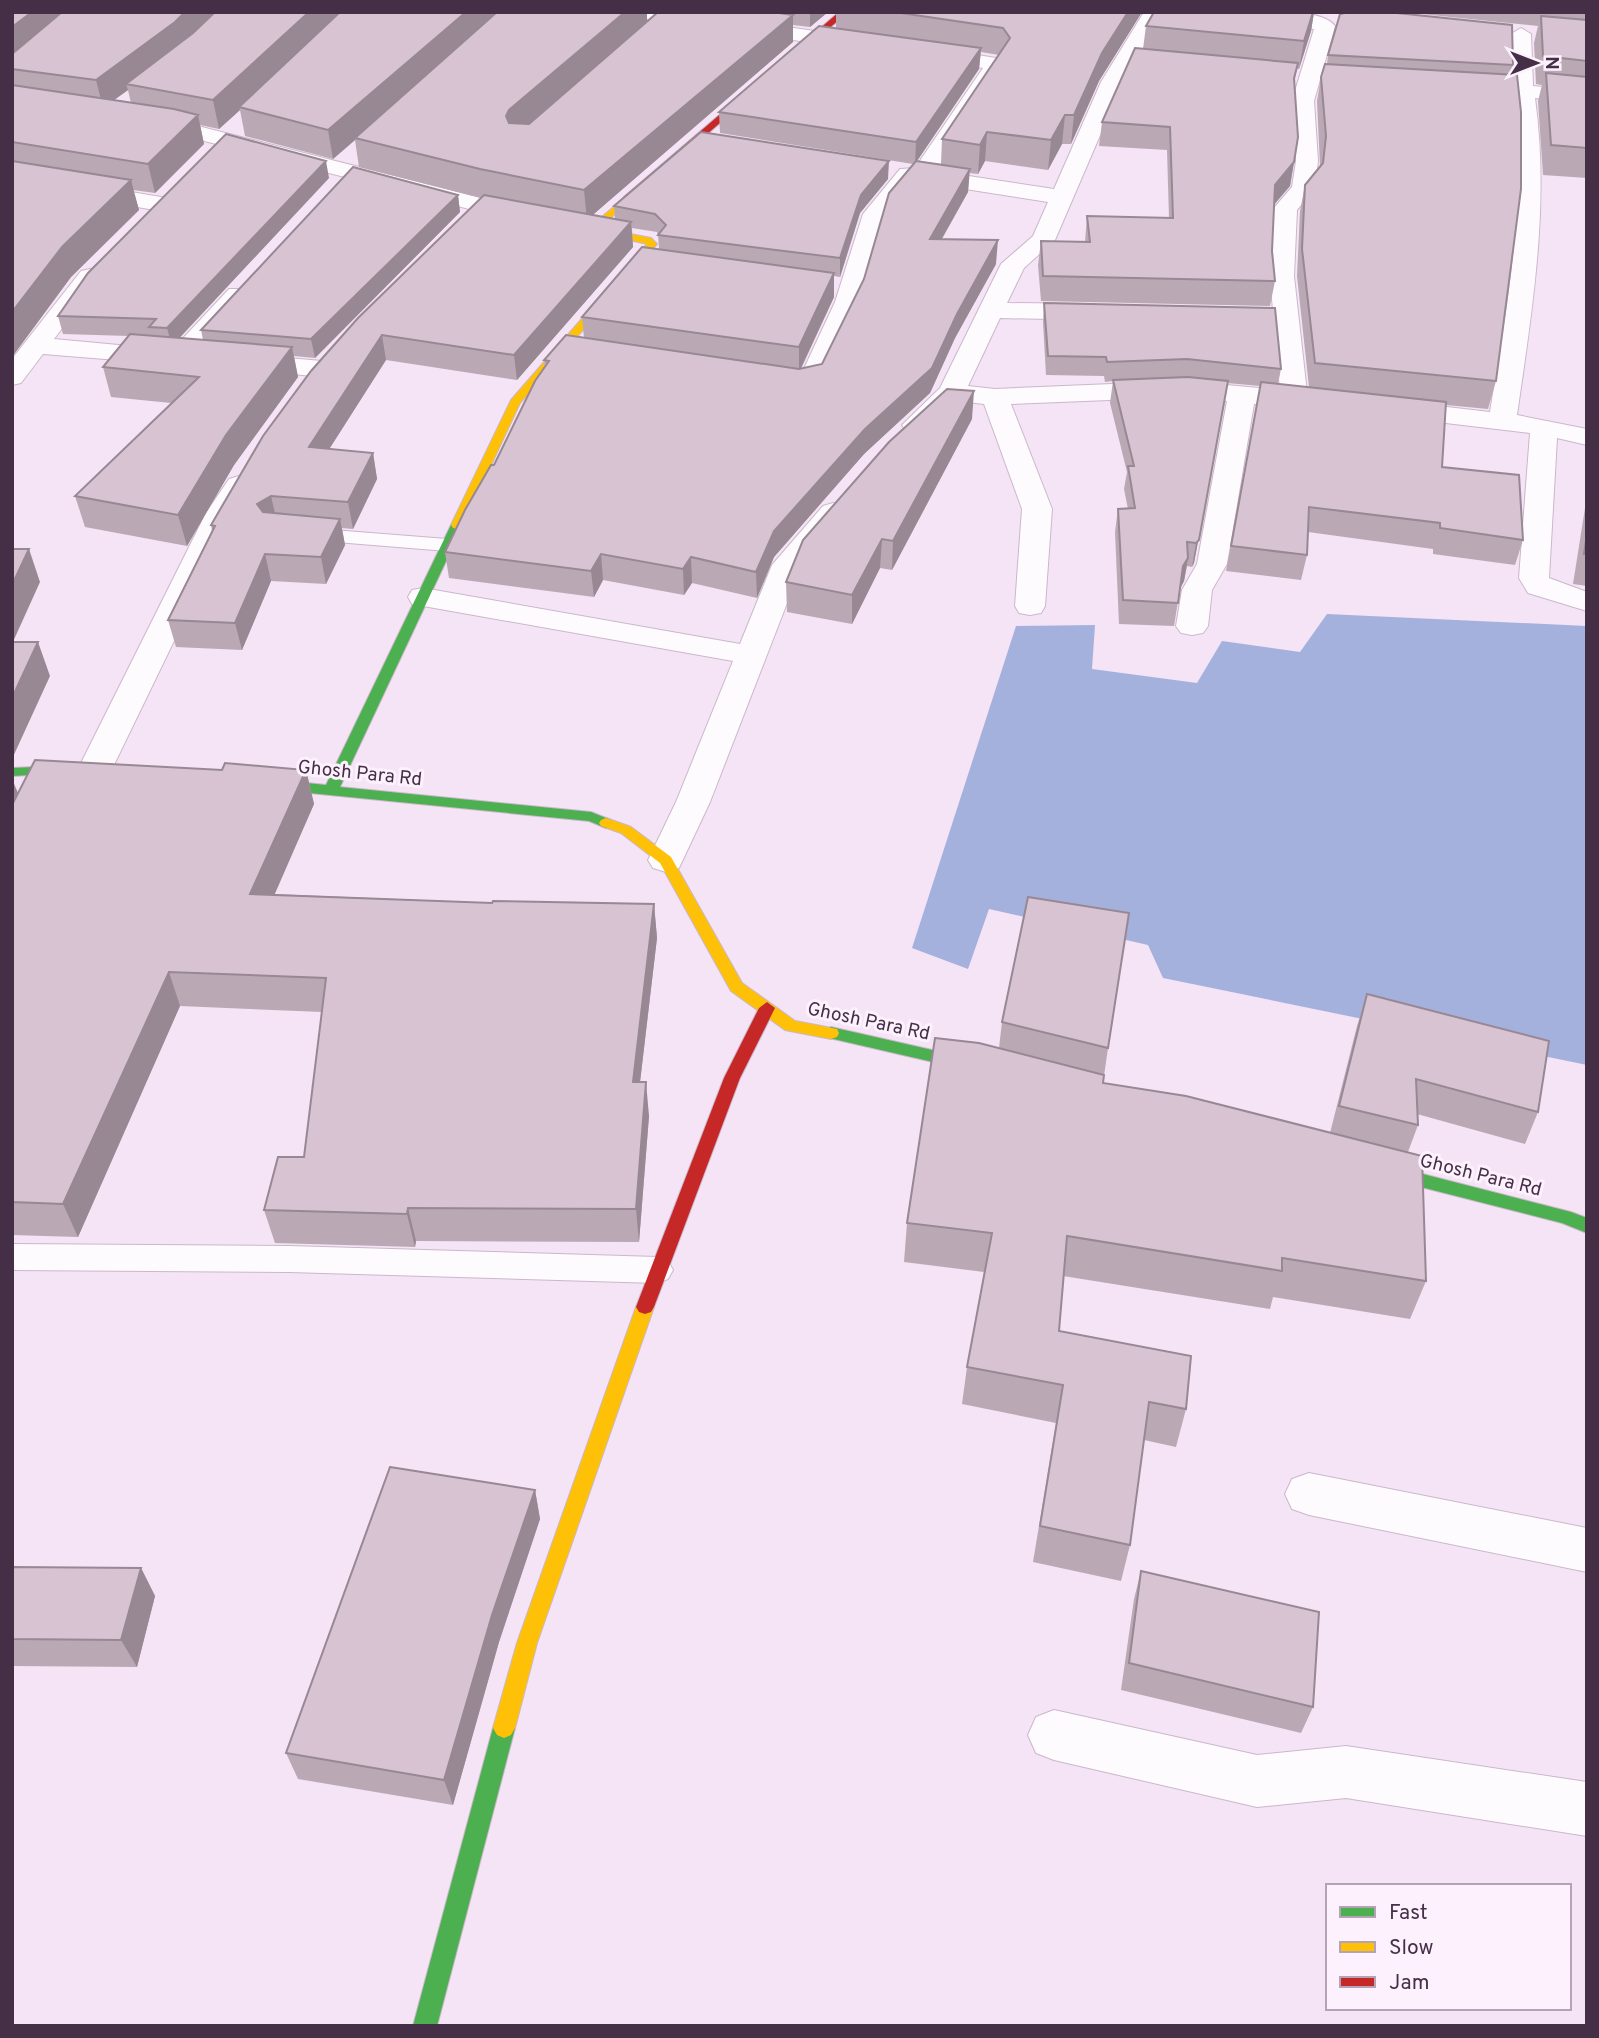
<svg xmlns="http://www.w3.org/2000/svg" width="1599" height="2038" font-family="Overpass,sans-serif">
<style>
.water{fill:#a5b1dd}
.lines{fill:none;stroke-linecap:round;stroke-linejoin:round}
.lane-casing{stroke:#cab8ca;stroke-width:2}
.street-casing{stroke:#cab8ca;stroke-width:2}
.fast-casing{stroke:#cab8ca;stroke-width:2}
.slow-casing{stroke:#cab8ca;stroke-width:2}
.jam-casing{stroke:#cab8ca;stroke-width:2}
.lane{fill:#fefbfe;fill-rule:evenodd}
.street{fill:#fefbfe;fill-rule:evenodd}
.fast{fill:#4caf50;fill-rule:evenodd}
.slow{fill:#ffc107;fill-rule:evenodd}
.jam{fill:#c62828;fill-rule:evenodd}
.wall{fill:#baa8b5;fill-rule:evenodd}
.shaded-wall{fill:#978893}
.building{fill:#d8c3d2;stroke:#978893;stroke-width:2}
.labels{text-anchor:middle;stroke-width:6;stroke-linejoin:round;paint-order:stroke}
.street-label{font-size:19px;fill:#452f46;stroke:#fdf1fd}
</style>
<rect width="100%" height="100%" fill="#f5e3f6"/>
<path class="water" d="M1327 614 1587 626V1065L1163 978 1148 945 989 909 968 969 912 948 1016 626 1095 625 1092 669 1197 683 1222 641 1300 652Z"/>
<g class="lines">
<defs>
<path id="lane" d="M307 528 447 539 458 545 447 551 299 539 296 534Z
M12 1244 289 1246 657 1257 668 1261 673 1270 668 1279 657 1283 289 1272 12 1270Z"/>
<path id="street" d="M632 12H685L855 37 865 43 855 49 642 18Z
M1144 12H1164L1123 82 1055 240 1024 268 1007 303 1094 304 1103 307 1107 312 1103 317 1094 320 1000 318 968 386 995 389 1184 381 1280 390 1270 276 1273 209 1292 187 1296 161 1292 101 1314 29 1227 18 1217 12C1243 12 1320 5 1335 26L1314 101 1318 161 1315 188 1297 210 1294 276 1307 393 1321 395 1325 401 1321 407 1311 409 1254 404 1227 564 1212 590 1208 626 1203 633 1192 635 1181 633 1176 626 1182 590 1197 564 1227 401 1184 397 1011 404 1052 509 1045 606 1041 613 1030 615 1019 613 1015 606 1022 509 984 404 958 401C943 415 929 436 906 431L902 425 940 388 1001 264 1033 236 1048 202 914 181 886 215 861 302 821 387 799 392 769 387 765 381 769 375H801L835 302 863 214 900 169 915 168 983 68 921 57 918 53 921 49 928 47 996 58 1006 64 936 171 1054 189 1101 82Z
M1521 28 1531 34 1533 86 1587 91V103L1535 98C1550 205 1532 310 1517 415L1587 429V445L1557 438 1549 578 1587 592V611L1528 593 1519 578 1530 433 1395 417 1385 415 1381 409 1385 403 1395 401 1490 412C1507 307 1527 203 1513 97L1465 94 1454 88 1465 82 1512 84 1511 34Z
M151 117 182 122 532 211 536 216 532 221 524 223 181 135 143 129 140 124Z
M12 172 161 197 169 199 173 204 169 209 161 211 12 186Z
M90 269 99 271 102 276 54 339 172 350 229 289H247L251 294 189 363 180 365 43 354 21 383 12 385V359L81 271Z
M244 354 322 361 331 363 335 369 331 375 322 377 235 368 231 362 235 356Z
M239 476 249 479 253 485 236 513 112 769 107 777 95 780 83 777 78 769 206 513 229 479Z
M833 503 843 506 848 512 801 567 710 802 679 868 666 872 653 868 648 860 676 802 733 661 423 606 412 604 408 597 412 590 423 588 740 644 772 565 823 506Z
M1309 1473 1587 1528V1572L1309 1515 1292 1509 1285 1494 1292 1479Z
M1054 1710 1257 1755 1346 1746 1587 1782V1836L1346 1798 1257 1807 1054 1760 1036 1753 1028 1735 1036 1717Z"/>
<path id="fast" d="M457 521 463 525 340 787 591 812 611 820 613 823 611 826 606 828 589 821 259 788 252 783 259 778 326 785 451 525Z
M80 765 87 769 85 772 12 776V768Z
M831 1027 985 1062 991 1064 993 1068 991 1072 985 1074 825 1037 823 1033Z
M1372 1161 1571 1212 1587 1218V1233L1562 1223 1366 1173 1364 1168 1366 1163Z
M504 1718 511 1721 515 1728 437 2026H413L493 1728 497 1721Z"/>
<path id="slow" d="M627 196 630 197V201L599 228 651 238 657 244 520 403 463 525 457 529 453 528 451 525 511 400 647 244 586 230Z
M606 818 631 827 671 857 742 983 795 1021 837 1029 839 1033 837 1037 831 1039 785 1030 731 991 660 863 621 833 601 826 599 823 601 820Z
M645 1300 651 1302 654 1307 537 1643 515 1728 511 1735 504 1738 497 1735 493 1728 517 1643 636 1307 639 1302Z"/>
<path id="jam" d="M839 12H848L630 201H624V197Z
M767 1002 775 1008 740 1078 654 1307 651 1312 645 1314 639 1312 636 1307 724 1078 759 1008Z"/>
</defs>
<use href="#lane" class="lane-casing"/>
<use href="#street" class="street-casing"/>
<use href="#fast" class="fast-casing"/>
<use href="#slow" class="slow-casing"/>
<use href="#jam" class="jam-casing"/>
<use href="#lane" class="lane"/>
<use href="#street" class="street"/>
<use href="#fast" class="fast"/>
<use href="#slow" class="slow"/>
<use href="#jam" class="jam"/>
</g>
<path class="wall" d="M12 12H647V21L658 12H828L810 27 793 25V42L592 215 615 219 614 206 888 179 860 213 840 277 834 276V297L801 369 822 364 864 279 913 164 720 133 719 112 836 28V12H1142L1099 81 1071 144H1062L1048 170 985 161 978 174 969 173 968 192 942 239 996 264 955 338 930 393 864 454 774 557 757 598 692 583 684 595 603 580 594 597 449 578 445 552 494 465 545 368 544 360 584 338 582 317 659 249 658 235 657 232 632 228 633 247 517 380 386 360 329 449 373 453 377 479 353 529 342 528 345 545 326 584 271 581 242 650 176 647 168 620 212 531 211 525 481 198 359 167 355 140 333 159 245 136 240 110 219 129 200 125 204 144 155 193 133 190 139 210 71 277 12 357ZM981 52 999 55 942 139 941 164 917 161 979 69ZM128 90 131 103 114 100Z
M1154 12H1344L1322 14 1314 13 1311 31 1299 69H1297L1294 84V162L1290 186 1274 205 1272 251 1275 281 1270 306 1041 301 1038 265 1041 241 1085 242 1087 216 1169 218 1167 150 1099 146 1102 122 1143 49 1146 26Z
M1402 12H1587V178L1543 175 1538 101 1542 85 1536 84 1534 43 1538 26Z
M1328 55 1513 65 1511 75 1496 381 1488 409 1446 405 1442 467 1523 540 1515 565 1433 554V549L1308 532 1307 555 1301 580 1226 571 1260 386 1227 383 1194 563 1192 567 1187 566 1184 581 1180 589 1174 626 1119 624 1115 532 1118 509H1128L1124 489 1127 472 1110 403 1113 381 1105 382 1104 376 1046 375 1043 322 1044 303 1281 369 1278 384 1309 387 1297 276 1300 211 1305 185 1320 166 1317 101 1321 77 1327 64Z
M329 178 179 338 203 340 201 330 458 195 460 212 315 358 294 356 298 377 234 465 187 546 85 527 75 496 171 403 111 397 103 367 129 336 63 334 58 316Z
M972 419 892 570 880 568 852 624 787 612 786 582Z
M1587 502V586L1573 584 1585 508Z
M222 770H306L314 804 274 894 492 903 654 904 657 938 640 1082 649 1116 639 1242 416 1241 415 1247 275 1243 264 1210 304 1157 322 1012 180 1006 78 1237 12 1235V805Z
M1367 994 1538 1112 1525 1144 1417 1114 1418 1125 1408 1152 1426 1281 1410 1319 1273 1297 1270 1309 1063 1276 1059 1331 1186 1409 1176 1447 1144 1440 1130 1545 1121 1581 1033 1562 1056 1423 962 1404 967 1367 984 1272 904 1262 907 1223 999 1048 1002 1022 1108 1048 1103 1083 1330 1133 1357 1026Z
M535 1490 540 1519 499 1642 453 1805 298 1779 286 1753Z
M12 1567 141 1568 155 1596 137 1667 12 1666Z
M1141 1571 1313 1707 1301 1733 1121 1690 1134 1599Z"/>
<path class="shaded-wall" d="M32 12H72L12 61V27Z
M185 12H219L181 49 126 84 128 90 103 108 96 80Z
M309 12H343L239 107 240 110 219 129 213 100Z
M466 12H501L355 138V140L333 159 328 130Z
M625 12H647V21L512 139 506 116 509 110Z
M810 12H828L810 27Z
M1128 12H1142L1099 81 1071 144 1074 115 1102 53Z
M1313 12H1314L1311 31 1299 69 1304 41Z
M1322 12H1344L1322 14Z
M793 15V42L587 220 584 190Z
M981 48 979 69 915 164 916 142Z
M198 115 204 144 155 193 148 164Z
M1065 115 1062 144 1048 170 1051 140Z
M987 132 985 161 978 174 980 145Z
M326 161 329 178 172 346 167 328Z
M889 161 888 179 860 213 840 277V258L861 195Z
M1294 162 1290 186 1270 209 1275 185Z
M970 169 968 192 928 263 930 239Z
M131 180 139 210 71 277 12 357V312L62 247Z
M458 195 460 212 315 358 311 339Z
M631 222 633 247 517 380 514 355Z
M998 240 996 264 955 338 930 393 864 454 774 557 757 598 756 572 774 531 957 314Z
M834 273V297L799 372V347Z
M382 335 386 360 314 473 309 447Z
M292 347 298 377 234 465 187 546 178 515 226 435Z
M1228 381 1194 563 1192 567 1196 543Z
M974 391 972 419 892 570 893 541Z
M373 453 377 479 353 529 348 502Z
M271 496 277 522 263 530 257 504Z
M340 519 345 545 326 584 321 557Z
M882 539 880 568 852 624V595Z
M29 549 40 582 12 644V585Z
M265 554 271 581 242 650 235 623Z
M601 554 603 580 594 597 591 571Z
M691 557 692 583 684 595 683 569Z
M1188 558 1184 581 1179 590 1183 566Z
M38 642 50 676 12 759V698Z
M306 770 314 804 260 928 250 894Z
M12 779 18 793 12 804Z
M654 904 657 938 636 1116 633 1082Z
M169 972 180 1006 78 1237 63 1204Z
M646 1082 649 1116 639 1242 636 1209Z
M408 1208 416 1241 415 1247 407 1214Z
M535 1490 540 1519 499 1642 453 1805 444 1780 492 1615Z
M141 1568 155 1596 137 1667 121 1640Z"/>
<path class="building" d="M12 12H32L12 27Z
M62 12H185L175 22 96 80 12 69V54Z
M215 12H309L213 100 126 84 193 33Z
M340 12H466L328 130 239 107Z
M497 12H625L509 110 506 116 509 123 529 124 658 12H772L793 15 584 190 480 169 355 138Z
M894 12H1128L1102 53 1074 115H1065L1051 140 987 132 980 145 942 139 1010 38 1003 28Z
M1154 12H1313L1304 41 1146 26Z
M1350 12H1387L1512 25 1513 65 1328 55 1340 14Z
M1541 16 1587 20V61L1543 56Z
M819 26 981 48 916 142 719 112Z
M1135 48 1298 63 1294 78 1298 137 1294 162 1275 185 1272 251 1275 281 1043 276 1041 241 1090 242 1087 216 1173 218 1170 127 1102 122Z
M1325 64 1517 75 1521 112V189L1496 381 1315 363 1302 249 1305 185 1323 163 1326 136 1321 77Z
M1546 73 1587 77V148L1551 145Z
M12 85 174 109 198 115 148 164 12 142Z
M701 132 889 161 861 195 840 258 658 235 666 225 655 214 614 206Z
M226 134 326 161 167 328 149 327 156 319 58 316 88 273Z
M12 161 131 180 62 247 12 312Z
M916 161 970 169 930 239 998 240 957 314 932 368 865 429 774 531 756 572 691 557 683 569 601 554 591 571 445 552 465 510 491 465H494L535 381 549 361 544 360 566 335 799 369 822 364 864 279 889 193Z
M353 167 458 195 311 339 201 330Z
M484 195 631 222 514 355 382 335 309 447 373 453 348 502 271 496 257 504 263 512 340 519 321 557 265 554 235 623 168 620 215 526 211 525 263 436 311 371 358 318Z
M642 247 834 273 799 347 582 317Z
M1044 303 1275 308 1281 369 1187 359 1107 362 1106 357 1048 356Z
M130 334 292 347 226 435 178 515 75 496 199 377 103 367Z
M1188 377 1228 381 1199 540 1196 543 1187 542 1188 558 1183 566 1178 603 1123 600 1118 509 1135 508 1128 466H1134L1113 380Z
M1261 382 1446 402 1442 467 1519 475 1523 540 1440 528V523L1309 507 1307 555 1231 546Z
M947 389 974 391 893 541 882 539 852 595 786 582 803 540 889 442Z
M1587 534V554H1584Z
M12 549H29L12 585Z
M12 642H38L12 698Z
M35 760 222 770 225 763 306 770 250 894 492 903 493 901 654 904 633 1082H646L636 1209 408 1208 407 1214 264 1210 278 1157H304L326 978 169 972 63 1204 12 1202V805Z
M1028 897 1129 913 1108 1048 1002 1022Z
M1367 994 1549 1041 1538 1112 1416 1079 1418 1125 1339 1106Z
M935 1038 979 1043 1104 1075 1103 1083 1186 1096 1422 1156 1426 1281 1282 1258V1271L1067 1236 1059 1331 1191 1356 1186 1409 1149 1402 1130 1545 1040 1526 1063 1385 967 1367 992 1233 907 1223Z
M390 1467 535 1490 492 1615 444 1780 286 1753Z
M12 1567 141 1568 121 1640 12 1639Z
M1141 1571 1319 1612 1313 1707 1129 1663Z"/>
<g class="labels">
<g class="street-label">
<text transform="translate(360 772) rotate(6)" y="7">Ghosh Para Rd</text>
<text transform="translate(869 1020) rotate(12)" y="7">Ghosh Para Rd</text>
<text transform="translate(1481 1174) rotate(14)" y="7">Ghosh Para Rd</text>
</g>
</g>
<rect width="1599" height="2038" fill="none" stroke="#452f46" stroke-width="28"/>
<rect x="1326" y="1884" width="245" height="126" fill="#fdf1fd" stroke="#b3a3b4" stroke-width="2"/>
<rect x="1340" y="1907" width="35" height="10" fill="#4caf50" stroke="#b3a3b4" stroke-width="2"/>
<text x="1389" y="1919" font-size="21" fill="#452f46">Fast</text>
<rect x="1340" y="1942" width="35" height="10" fill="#ffc107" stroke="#b3a3b4" stroke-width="2"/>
<text x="1389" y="1954" font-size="21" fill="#452f46">Slow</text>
<rect x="1340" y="1977" width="35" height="10" fill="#c62828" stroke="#b3a3b4" stroke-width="2"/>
<text x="1389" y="1989" font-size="21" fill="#452f46">Jam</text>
<g transform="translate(1536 63) rotate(90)" stroke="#fdf1fd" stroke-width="5" paint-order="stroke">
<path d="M0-5L12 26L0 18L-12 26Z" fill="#452f46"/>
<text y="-10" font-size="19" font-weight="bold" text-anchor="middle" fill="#452f46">N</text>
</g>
</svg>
